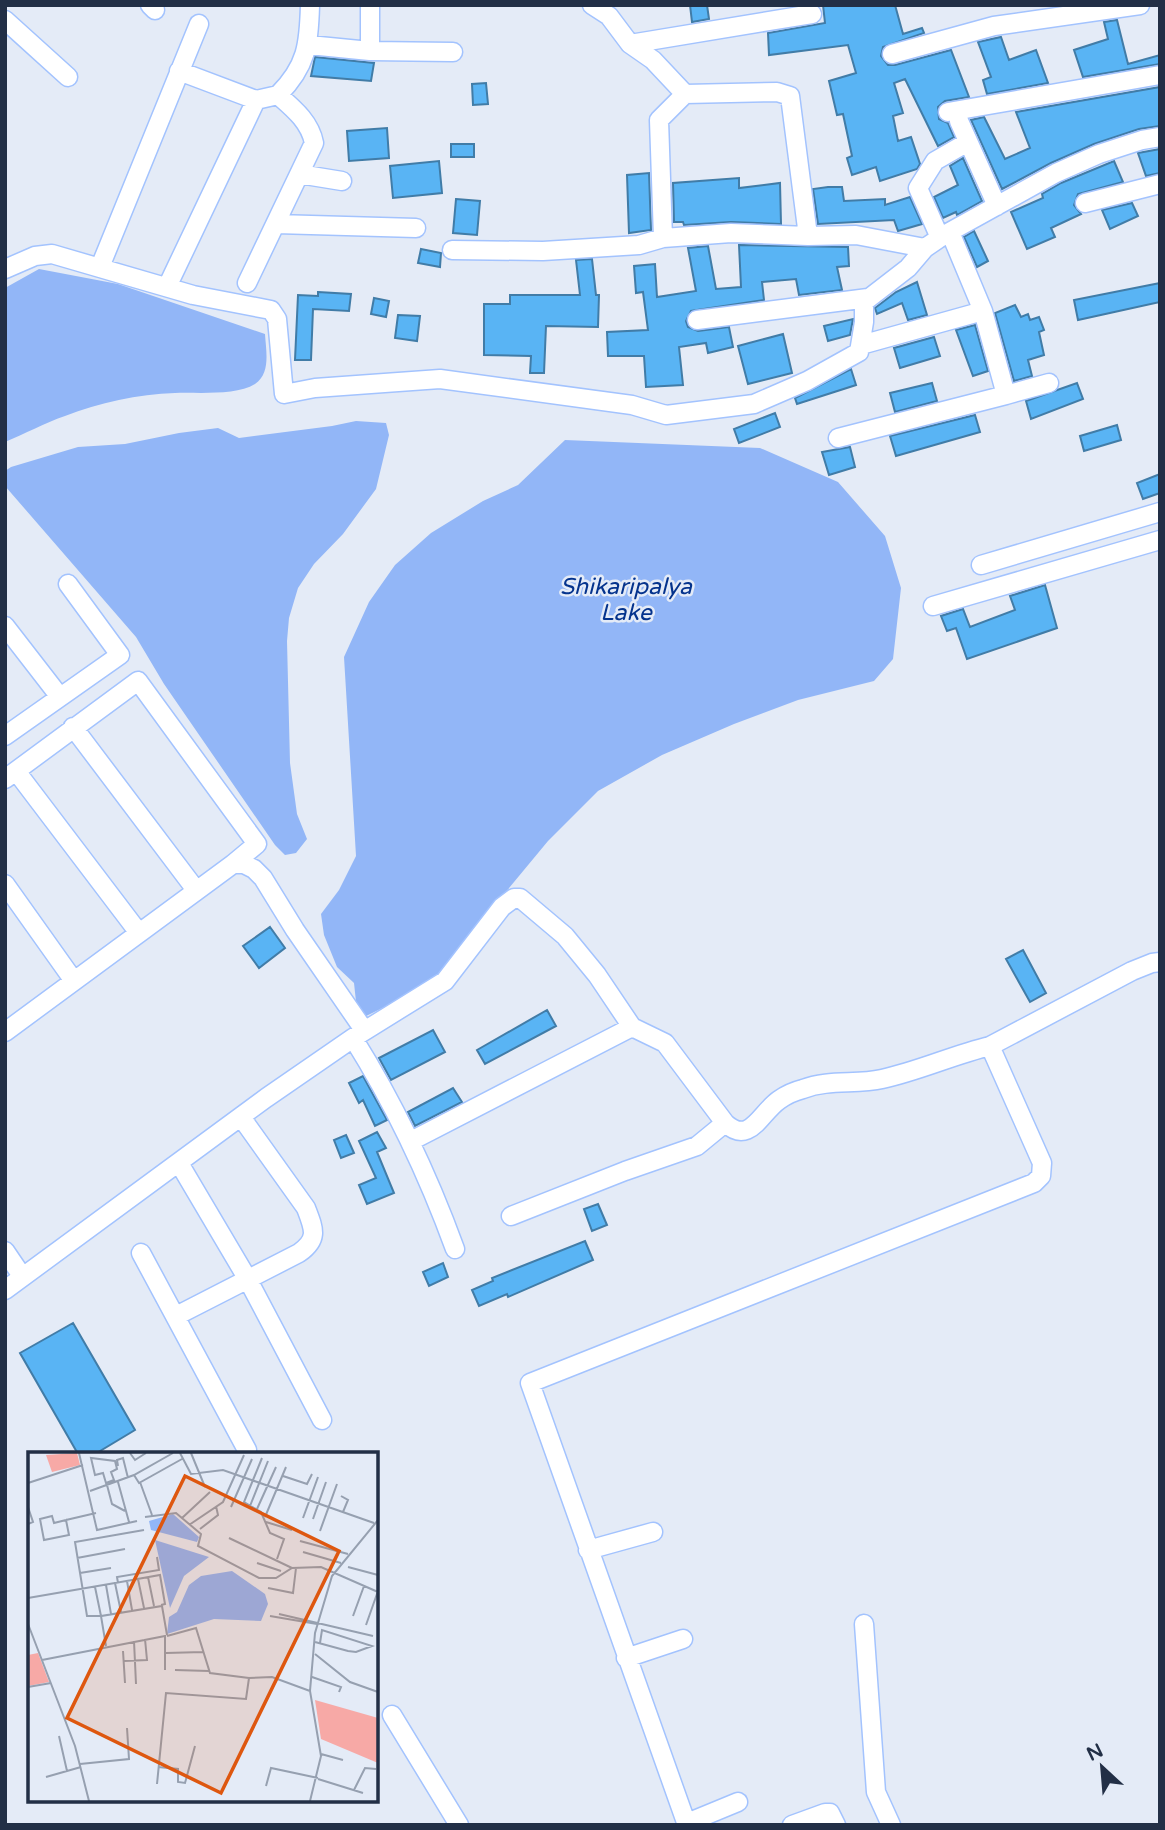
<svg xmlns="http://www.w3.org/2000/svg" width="1165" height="1830" font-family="'Varela Round',sans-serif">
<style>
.water{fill:#92b6f7}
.building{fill:#59b4f4;stroke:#417ca7;stroke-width:2}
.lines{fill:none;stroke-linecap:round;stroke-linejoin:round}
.minor-casing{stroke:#a3c3fe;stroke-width:21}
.minor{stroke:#fff;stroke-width:18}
.labels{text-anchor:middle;stroke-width:5;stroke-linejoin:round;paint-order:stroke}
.water-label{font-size:23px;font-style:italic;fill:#04338d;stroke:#e4ebf7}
.inset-road{fill:none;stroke:#96a0b0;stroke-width:2}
.view{fill:#de570f;fill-opacity:0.15;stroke:#de570f;stroke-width:3.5}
.inset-edge{fill:none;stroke:#222f46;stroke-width:3.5}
</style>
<rect width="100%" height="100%" fill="#e4ebf7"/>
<path class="water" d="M39 269 118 284 265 334C266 351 271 373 255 384 236 396 197 392 175 393 138 394 99 403 65 416 44 423 25 434 5 442V288Z
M356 421 386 423 389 435 376 489 343 534 314 564 298 588 289 618 287 641 290 763 297 814 307 839 296 853 285 855 275 845 164 684 136 637 5 486V471L11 467 78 447 125 444 179 433 218 428 239 438 332 426Z
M565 440 760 448 838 482 885 536 901 588 893 659 874 681 798 700 734 724 662 755 598 791 548 841 438 974 419 990 358 1020 354 983 337 967 324 935 321 914 339 890 356 856 344 657 369 602 395 565 431 533 483 501 518 485Z"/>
<path class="building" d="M690 5H707L709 19 692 22Z
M823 5H895L903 34 922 28 924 33 883 47 881 56 888 65H895L951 50 969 97 945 101 938 107 939 119 948 123 954 137 938 146 905 79 894 83 903 113 893 116 898 141 911 137 920 164 917 169 880 181 876 167 852 175 847 158 852 156 843 114 837 115 829 81 856 73 848 45 769 55 768 33 825 23Z
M1117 20 1128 64 1160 55V64L1083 77 1074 50 1108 39 1104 22Z
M1001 37 1009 60 1036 50 1048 83 987 94 983 80 991 77 978 42Z
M315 57 374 63 371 81 311 76Z
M486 83 488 104 473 105 472 84Z
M1160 87V126L1139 129 1094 144 1051 163 1002 189 971 120 984 117 1005 159 1030 148 1016 112Z
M387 128 389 158 349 161 347 131Z
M451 144H474V157H451Z
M1160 149V173L1146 176 1138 153Z
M963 158 982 201 957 215 956 212 943 218 934 197 958 185 950 166Z
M439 161 442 193 393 198 390 166Z
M1114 161 1123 182 1078 194 1074 205 1081 214 1051 228 1055 237 1027 249 1011 212 1043 198 1042 194 1061 183Z
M649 173 651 230 629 233 627 175Z
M739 178V188L780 183 781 224 731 222 684 225 683 222H674L673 183Z
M828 187H842L844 201 885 199V205L910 197 922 224 898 231 894 220 818 224 813 189Z
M456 199 480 201 477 235 453 233Z
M1132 203 1138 216 1110 229 1102 210Z
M974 231 988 261 977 267 964 237Z
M739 245 848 247 849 266 837 267 842 290 799 295 796 279 762 282 764 300 691 311 686 321 688 327 698 331 729 327 733 347 708 353 706 343 679 347 683 385 646 387 644 356H608L607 332 648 330 643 292 636 293 634 266 655 264 657 297 696 291 688 248 708 246 716 289 741 287Z
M421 249 441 253 440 267 418 263Z
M592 259 596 295H599L598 327 546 326 544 373H530L531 356 484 355V304H510V295H580L576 260Z
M917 282 927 315 908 320 902 303 877 314 875 308 896 292Z
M1160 283V302L1078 320 1074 300Z
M318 292 351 294 349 311 313 309 311 360H295L298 295 318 296Z
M374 298 389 301 386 317 371 314Z
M1015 305 1021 317 1028 314 1030 320 1039 317 1044 330 1039 332 1044 355 1028 360 1032 376 1014 381 995 313Z
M398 315 420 316 417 341 395 338Z
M853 319 850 335 828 341 824 326Z
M975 325 988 371 973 376 956 330Z
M783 334 792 373 748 384 738 346Z
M934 337 940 356 900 368 894 348Z
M851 369 856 385 797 404 795 398Z
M932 383 937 401 895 412 890 393Z
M1077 383 1083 399 1031 419 1026 401Z
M775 413 780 427 739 443 734 429Z
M975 415 980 432 896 456 890 436Z
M1117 425 1121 440 1084 451 1080 436Z
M850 447 855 467 829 475 822 452Z
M1160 474V493L1143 499 1137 483Z
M1045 585 1057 628 967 659 956 628 947 631 941 616 963 609 970 627 1015 610 1010 596Z
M270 927 285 948 259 968 243 946Z
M1023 950 1046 993 1030 1002 1006 959Z
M547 1010 556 1026 485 1064 477 1050Z
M433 1030 445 1052 391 1080 379 1058Z
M363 1076 387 1120 375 1126 363 1100 359 1103 349 1083Z
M453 1088 462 1102 415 1126 408 1112Z
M377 1132 386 1148 377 1152 394 1193 367 1204 359 1185 376 1178 359 1141Z
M346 1135 354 1153 341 1158 334 1140Z
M598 1204 607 1225 592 1231 584 1209Z
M585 1241 593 1260 508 1297 507 1294 479 1306 472 1290 493 1281 492 1278Z
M443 1263 448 1277 429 1286 423 1272Z
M73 1323 135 1430 95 1454H78L20 1353Z"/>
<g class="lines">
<defs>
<path id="minor" d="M150 5 155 10
M370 5V51
M592 5 609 16 630 44 653 60 685 94 777 92 790 96 808 236
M5 20 68 77
M630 44 812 14
M309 45 370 51 453 52
M892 54 994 26 1140 5
M179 71 256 100 278 95C307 66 309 44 310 5
M948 112 1160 75
M959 121 997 206
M299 174 342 181
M1085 203 1160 184
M276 224 416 228
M663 238 659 120 685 94
M940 238 918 188 935 161 968 142
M452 250 543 251 639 245 663 238 731 233 808 236 856 235 925 248
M100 267 199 24
M5 269 35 256 52 254 193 295 271 310 277 319 284 394 315 388 440 379 632 405 666 415 754 404 807 381 859 352 864 322V302L908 268 925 248 944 235 1056 173 1099 154 1142 140 1160 137
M247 283 314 143C310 122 294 109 278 95
M167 287 256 100
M697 320 868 298
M861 345 983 311
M1006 395 1049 383
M838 438 1006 395 983 311 950 232
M981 565 1160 512
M933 606 1160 540
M5 626 60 697
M73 727 196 890
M5 736 120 655 68 584
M16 771 139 933
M5 779 138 681 257 844 233 864
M5 884 74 981
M5 1032 233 864H244L254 869 263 878 295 930 364 1030
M353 1038 445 981 502 907 514 898H520L565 936 597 975 632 1027 665 1043 725 1123C750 1146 760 1113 779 1100 786 1095 795 1091 803 1089 829 1079 856 1085 882 1079 919 1071 953 1055 990 1046
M411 1141 632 1027
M179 1163 247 1278 322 1420
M511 1216 625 1171 697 1146 725 1123
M5 1251 22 1276
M141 1253 247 1450
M5 1290 266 1098 353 1038C395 1105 428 1175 455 1249
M176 1316 299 1253C319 1239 314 1229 306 1208L241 1117
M588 1550 653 1532
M864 1624 876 1792 891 1825
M626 1658 683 1639
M392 1715 459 1825
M687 1823 738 1802
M687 1825 530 1383 1034 1183 1041 1176 1042 1163 990 1046 1132 971 1152 963 1160 962
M792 1825 825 1813H830L836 1825"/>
</defs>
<use href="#minor" class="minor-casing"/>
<use href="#minor" class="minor"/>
</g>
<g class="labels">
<g class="water-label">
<text x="626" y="594">Shikaripalya<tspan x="626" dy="26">Lake</tspan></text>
</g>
</g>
<g transform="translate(28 1452)">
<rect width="350" height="350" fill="#e4ebf7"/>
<path d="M49 1 52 13 24 20 18 3ZM10 201 21 230 0 234V203ZM287 248 350 266V311L293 287Z" fill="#f7a9a6"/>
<path d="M145 62 171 85 169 90 123 78 121 69ZM127 88 181 105 156 124 142 156ZM204 119 237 142 240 152 233 169 186 167 139 182 141 165 149 160 161 133 173 124Z" fill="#92b6f7"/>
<path class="inset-road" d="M51 1 69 78 109 69M102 1 107 8 118 1M152 1 163 22 195 18 346 71M163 1 177 35M90 14 89 8 95 6 100 26M106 23 111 31 154 7M255 24 279 32 284 22M86 28 78 31 75 21 67 23 63 6 87 9 89 17 83 20 86 28 87 31M225 28 216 50 233 60 242 81 256 87 249 107M225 28 234 6M90 30 101 70M112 30 124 63M0 31 55 13M79 33 84 52 97 59M62 39 106 23 145 1M313 44 320 48 315 60M222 54 240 9M0 55 5 70 0 72M203 55 224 7M229 57 248 15M24 64 26 71 38 68 41 83 16 88 12 67ZM117 65 148 61 173 82 170 94 231 126H248L264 116 293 115 350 140M237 65 258 15M154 66 182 40M275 66 290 25M285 67 298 30M38 68 68 61M238 70 264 78M161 73 195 50 216 3M172 77 190 63 188 54M292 79 309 32M201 86 264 116M272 89 320 102M275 100 313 111M49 106 97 97M229 111 253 119M320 115 350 123M52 121 83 116M120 125 126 154M110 127 116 156M99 129 104 158M90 131 89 125 131 118 129 105M78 133 83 162M67 135 73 164 134 154 139 183M240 136 265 141 268 116M0 146 87 131M93 160 87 131 132 123 137 152 133 153M251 162 345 184M242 164 289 172M325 164 336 134M0 172 47 294 61 349M338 173 350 139M139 184 168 176 182 221 221 226M106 189 108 232M287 190 320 199 328 200 344 194 294 178 292 191M78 194 73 164H59L47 90 116 78M95 199 97 231M138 201 175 200M287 202 322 230 350 240M14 208 137 184V218M96 209 119 208 117 187M147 218 181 219M284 225 313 235 311 240M0 235 23 231M31 284 39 319M293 302 315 308M52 312 101 307 99 276M130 315 150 317V330L157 331 167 294M18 325 53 315M290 327 335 341M129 332 138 241 218 247 221 226 244 225 282 239M238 334 243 316 290 326M326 338 337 316 348 317M282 349 293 304 282 239 287 181 304 124 350 68"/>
<path class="view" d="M157 24 311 99 193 341 39 266Z"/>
<rect width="350" height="350" class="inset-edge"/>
</g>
<rect width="1165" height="1830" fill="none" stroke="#222f46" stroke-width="14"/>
<g transform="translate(1102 1767) rotate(334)" stroke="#e4ebf7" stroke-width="5" paint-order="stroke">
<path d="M0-5L12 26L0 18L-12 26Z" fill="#222f46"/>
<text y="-10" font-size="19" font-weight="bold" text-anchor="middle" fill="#222f46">N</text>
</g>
</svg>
